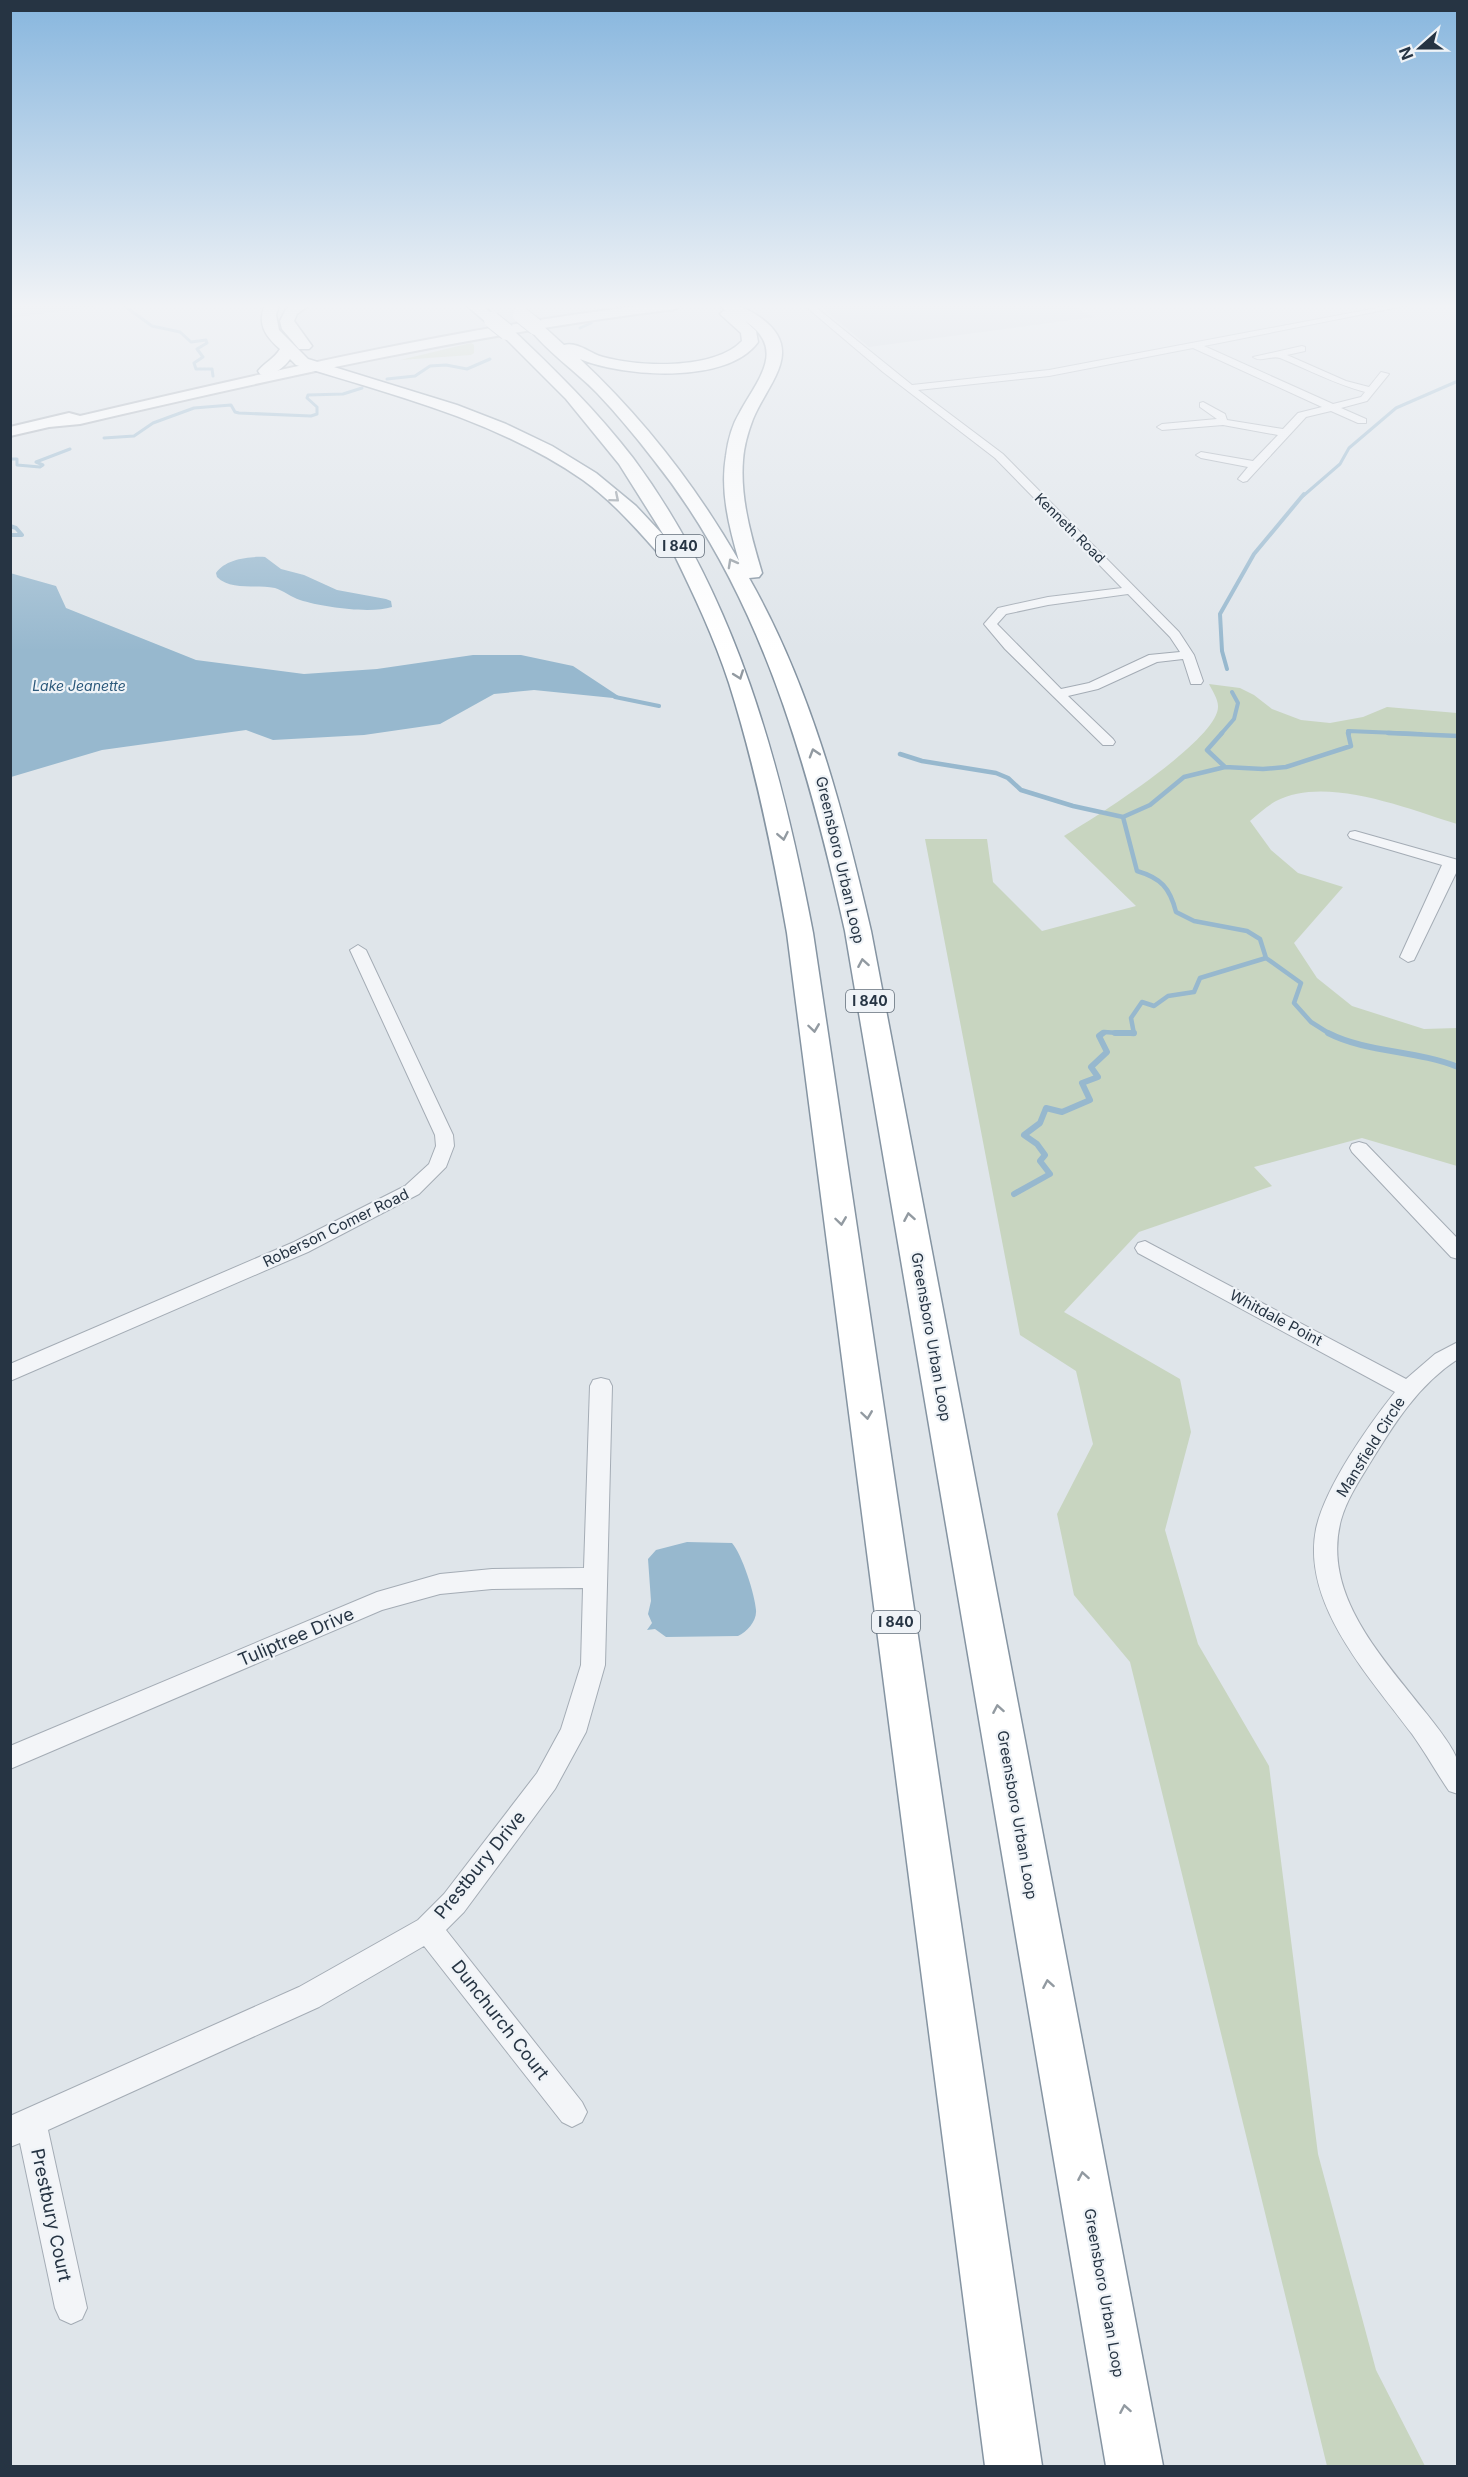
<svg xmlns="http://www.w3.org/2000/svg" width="1468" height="2477" font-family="Inter,sans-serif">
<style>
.built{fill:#cdd4dc}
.green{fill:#c8d5c0}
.water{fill:#97b8ce}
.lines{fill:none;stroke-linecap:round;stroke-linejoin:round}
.stream-far3{stroke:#97b8ce;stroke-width:3}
.stream-far2{stroke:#97b8ce;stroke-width:4}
.stream-far1{stroke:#97b8ce;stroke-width:4.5}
.stream{stroke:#97b8ce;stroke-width:6}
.minor-casing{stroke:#a4acb5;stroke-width:2}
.secondary-casing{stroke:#a4acb5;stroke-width:4}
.motorway-casing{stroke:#8594a2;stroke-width:3}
.minor{fill:#f3f5f8;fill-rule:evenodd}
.secondary{fill:#fff;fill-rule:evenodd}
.motorway{fill:#fff;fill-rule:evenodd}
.motorway-bridge-casing{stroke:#8594a2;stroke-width:18;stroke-linecap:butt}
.motorway-bridge{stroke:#fff;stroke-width:16}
.oneway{stroke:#929aa1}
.labels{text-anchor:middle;stroke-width:4.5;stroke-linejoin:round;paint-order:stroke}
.far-street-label{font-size:14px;fill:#263443;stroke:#eff3f7}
.shield{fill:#eff3f7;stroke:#626d79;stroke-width:1.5}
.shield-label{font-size:14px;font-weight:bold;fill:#263443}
.far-water-label{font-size:14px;font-style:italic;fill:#2c597b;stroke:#eff3f7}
.street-label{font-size:15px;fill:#263443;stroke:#eff3f7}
.near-street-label{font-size:18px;fill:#263443;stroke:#eff3f7}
</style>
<rect width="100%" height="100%" fill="#dfe5ea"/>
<path class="built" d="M11 305H104L11 318Z
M819 305H1070L1094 317 869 347Z"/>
<path class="green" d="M471 343 474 345V353L471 355 400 360Z
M1209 684 1240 688 1254 695 1272 709 1301 720 1330 723 1363 717 1387 707 1457 713V824C1408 809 1326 775 1276 801 1267 806 1258 814 1250 821L1271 850 1298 873 1343 887 1294 943 1317 978 1352 1006 1424 1029 1457 1028V1166L1362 1138 1254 1167 1272 1186 1139 1232 1064 1312 1180 1379 1191 1432 1165 1530 1198 1644 1269 1766 1318 2154 1376 2370 1425 2466H1327L1130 1662 1074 1595 1057 1514 1093 1444 1076 1371 1020 1335 925 839H987L993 882 1042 931 1136 906 1064 836C1093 819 1220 739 1218 706 1218 699 1212 690 1209 684Z"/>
<path class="water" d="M265 557 281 569 304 575 337 590 386 599 391 601 392 607C370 614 322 607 300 600 291 597 284 591 275 588 256 584 231 591 217 577L216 573C225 559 250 556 265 557Z
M10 573 56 586 66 608 196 660 304 674 377 669 473 655H521L573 666 623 699 534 690 494 694 440 724 364 735 273 740 246 730 102 750 11 777Z
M687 1542 732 1543C742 1554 755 1595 756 1610 757 1621 747 1632 738 1636L666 1637 655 1629 647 1630 652 1623 648 1614 651 1601 648 1559 656 1550Z"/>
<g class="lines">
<path class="stream-far3" d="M123 305 152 326 180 332 191 342 206 340 207 343 197 349 203 357 194 363 196 369H212L213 376
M580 328 591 323
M1458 359V366
M387 379 415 376 430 366 446 365 467 369 490 359
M104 438 134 436 153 423 194 408 231 405 235 412 239 413 311 416 317 414V407L307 398 308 395 343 394 362 388
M10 459H17V465L40 467 43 465 36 462 70 449
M1303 496 1340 464 1349 448 1396 408 1458 381"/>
<path class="stream-far2" d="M10 526 16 528 22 535H10
M1227 669 1222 651 1220 614 1254 554 1304 494
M615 697 659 706
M1221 734 1234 719 1238 703 1232 692
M1349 734 1348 731 1421 734"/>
<path class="stream-far1" d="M1222 733 1207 750 1225 767
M1388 733 1458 736
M900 754 922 761 996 773 1008 778 1021 790 1073 806 1123 817 1150 805 1184 777 1225 767 1263 769 1286 767 1351 746 1348 733
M1123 817 1137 871C1161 878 1170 888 1176 912L1194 921 1247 931 1260 939 1266 958 1301 983 1294 1003 1311 1022 1330 1034
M1101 1034 1104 1032 1134 1034 1131 1018 1142 1002 1154 1006 1168 996 1194 992 1200 978 1266 958"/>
<path class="stream" d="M1115 1033H1134
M1328 1033C1367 1053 1416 1050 1458 1067
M1014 1194 1050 1174 1040 1161 1045 1155 1037 1144 1024 1135 1040 1123 1046 1108 1062 1112 1090 1100 1082 1083 1098 1077 1091 1067 1107 1052 1099 1036 1103 1033"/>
<defs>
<path id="minor" d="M804 305H813L912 385 1049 370 1393 305H1409L1204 346 1333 404 1361 397 1365 392C1335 384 1309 370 1280 358 1271 355 1261 363 1253 357L1302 346 1305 347V351L1287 355 1346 381 1369 387 1381 372 1389 374 1367 401 1341 408 1366 419V423H1358L1331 411 1306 417 1247 481 1243 482 1238 479 1248 467 1201 458 1196 455 1201 452 1253 461 1278 435 1223 425 1162 430 1157 427 1162 424 1217 419 1200 407V403L1203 402 1225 414 1227 420 1283 429 1298 413 1322 407 1193 348 1049 376 918 390 1003 454 1179 632 1194 655 1203 681 1201 684H1191L1183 659 1157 662 1098 689 1068 696 1113 739 1115 742 1113 745H1103L1005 649 984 624 998 608 1048 597 1122 588 995 458 883 372ZM1128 594 1170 637 1180 652 1149 655 1089 683 1061 689 997 624 1006 614 1048 605Z
M1355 831 1458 860V869L1414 960 1408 962 1400 957 1442 865 1350 838 1348 835 1350 832Z
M358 945 366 950 453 1135 454 1146 446 1167 419 1194 308 1252 10 1381V1364L294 1242 405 1186 429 1164 436 1146 435 1135 350 950Z
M1359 1142 1366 1144 1458 1239V1259L1451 1257 1352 1152 1350 1148 1352 1144Z
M1145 1241 1406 1379 1435 1354 1458 1342V1359C1418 1385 1394 1424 1370 1463 1359 1481 1347 1499 1341 1520 1321 1595 1384 1659 1426 1713 1434 1723 1456 1750 1458 1763 1459 1773 1458 1784 1458 1794L1449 1791C1436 1772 1425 1752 1412 1734 1371 1678 1301 1605 1316 1529 1325 1487 1368 1426 1395 1392L1138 1253 1135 1248 1138 1243Z
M601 1378 609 1380 612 1386 605 1665 586 1732 555 1789 464 1912 446 1930 582 2102 587 2112 582 2122 572 2127 562 2122 424 1946 319 2007 48 2130 87 2308 82 2319 71 2324 60 2319 55 2308 20 2143 10 2147V2116L299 1987 418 1920 444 1894 537 1773 561 1729 581 1665 583 1588 492 1589 440 1594 382 1610 10 1769V1746L377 1592 440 1574 492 1569 584 1568 590 1386 593 1380Z"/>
<path id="secondary" d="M647 305H681L675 309C474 334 277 378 80 424L49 427 10 436V427L69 413 80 416C268 372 455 328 647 305Z"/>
<path id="motorway" d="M265 305H279L276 315 279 330 308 359 457 405 506 424 552 446 596 473 636 506 665 537 619 464 566 399 499 332 502 329H512C555 370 597 411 633 458 737 598 781 765 813 933L1042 2466H985L787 933C772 848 755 765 729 683 714 637 694 595 673 552L665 555 658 553C635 527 612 501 583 480 498 421 394 395 296 365L290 359C284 368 272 377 260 374L258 371C265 362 274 359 280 349 265 336 257 324 265 305Z
M292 305H309L297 314 294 321 312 346 309 349H299L282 329 280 321 286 309Z
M466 305H482L499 320 492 324 487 323Z
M719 305C735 304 747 308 761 318 806 351 767 384 753 419 748 432 744 446 743 460 740 498 751 536 762 573L759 577 749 578C811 687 843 810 871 931L1163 2466H1106L845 931C808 765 761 594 653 459 636 437 617 414 597 393 576 371 547 352 528 327L531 324H541L564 345C577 341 591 354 603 357 640 367 714 370 742 341L741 333 720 314 725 310ZM745 321C787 349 758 379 740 412 732 425 728 440 726 456 720 491 729 527 739 561 696 486 643 418 580 359 623 377 727 385 758 342L756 331Z"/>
</defs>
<use href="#minor" class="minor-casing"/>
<use href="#secondary" class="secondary-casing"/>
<use href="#motorway" class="motorway-casing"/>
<use href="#minor" class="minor"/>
<use href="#secondary" class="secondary"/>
<use href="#motorway" class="motorway"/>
<defs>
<path id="motorway-bridge" d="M521 315 536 327
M492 320 507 332"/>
</defs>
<use href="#motorway-bridge" class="motorway-bridge-casing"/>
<use href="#motorway-bridge" class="motorway-bridge"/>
</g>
<defs><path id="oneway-chevron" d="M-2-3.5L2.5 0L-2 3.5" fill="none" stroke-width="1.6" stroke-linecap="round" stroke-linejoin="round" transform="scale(1.5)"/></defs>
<g class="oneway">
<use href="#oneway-chevron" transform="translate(615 498) rotate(40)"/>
<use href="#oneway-chevron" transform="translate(732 563) rotate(-119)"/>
<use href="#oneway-chevron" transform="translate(739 675) rotate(70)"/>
<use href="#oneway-chevron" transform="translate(814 753) rotate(-107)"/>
<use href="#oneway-chevron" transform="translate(783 836) rotate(79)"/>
<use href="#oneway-chevron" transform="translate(863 963) rotate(-100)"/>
<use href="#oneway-chevron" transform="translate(814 1028) rotate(82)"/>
<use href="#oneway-chevron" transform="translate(909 1217) rotate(-100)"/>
<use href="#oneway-chevron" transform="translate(841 1221) rotate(82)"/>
<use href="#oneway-chevron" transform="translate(867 1415) rotate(82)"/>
<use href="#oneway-chevron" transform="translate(998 1709) rotate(-100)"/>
<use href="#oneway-chevron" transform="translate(1048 1984) rotate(-100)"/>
<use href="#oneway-chevron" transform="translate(1083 2176) rotate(-100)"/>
<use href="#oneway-chevron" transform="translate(1125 2409) rotate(-100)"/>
</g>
<linearGradient id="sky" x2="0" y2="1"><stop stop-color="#87b6de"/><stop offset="0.47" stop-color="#f1f3f6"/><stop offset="1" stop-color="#f1f3f6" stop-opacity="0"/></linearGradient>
<rect width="1468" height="651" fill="url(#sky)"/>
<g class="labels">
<g class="far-street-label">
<text transform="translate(1070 528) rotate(45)" y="5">Kenneth Road</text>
</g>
<g class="shield">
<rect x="656" y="535" width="48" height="22" rx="4.5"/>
<rect x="846" y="990" width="48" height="22" rx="4.5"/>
<rect x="872" y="1611" width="48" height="22" rx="4.5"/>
</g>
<g class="shield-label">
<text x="680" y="551">I 840</text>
<text x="870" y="1006">I 840</text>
<text x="896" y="1627">I 840</text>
</g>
<g class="far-water-label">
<text x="79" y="691">Lake Jeanette</text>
</g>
<g class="street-label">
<text transform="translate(840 860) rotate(77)" y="5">Greensboro Urban Loop</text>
<text transform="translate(336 1228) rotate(-26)" y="5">Roberson Comer Road</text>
<text transform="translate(1276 1318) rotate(28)" y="5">Whitdale Point</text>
<text transform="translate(931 1337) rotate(80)" y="5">Greensboro Urban Loop</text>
<text transform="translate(1371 1447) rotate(-58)" y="5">Mansfield Circle</text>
<text transform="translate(1017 1815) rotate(80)" y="5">Greensboro Urban Loop</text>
<text transform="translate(1104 2293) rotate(80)" y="5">Greensboro Urban Loop</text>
</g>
<g class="near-street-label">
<text transform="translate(296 1637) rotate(-23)" y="6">Tuliptree Drive</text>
<text transform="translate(480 1865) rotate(-51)" y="6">Prestbury Drive</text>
<text transform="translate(500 2020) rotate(52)" y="6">Dunchurch Court</text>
<text transform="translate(51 2215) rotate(78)" y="6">Prestbury Court</text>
</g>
</g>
<rect width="1468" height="2477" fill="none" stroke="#263443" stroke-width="24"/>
<g transform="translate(1420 48) rotate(249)" stroke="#eff3f7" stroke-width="4.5" paint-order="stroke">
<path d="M0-4.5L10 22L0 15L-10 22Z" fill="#263443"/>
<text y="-9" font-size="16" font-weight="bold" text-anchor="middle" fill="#263443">N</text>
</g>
</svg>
